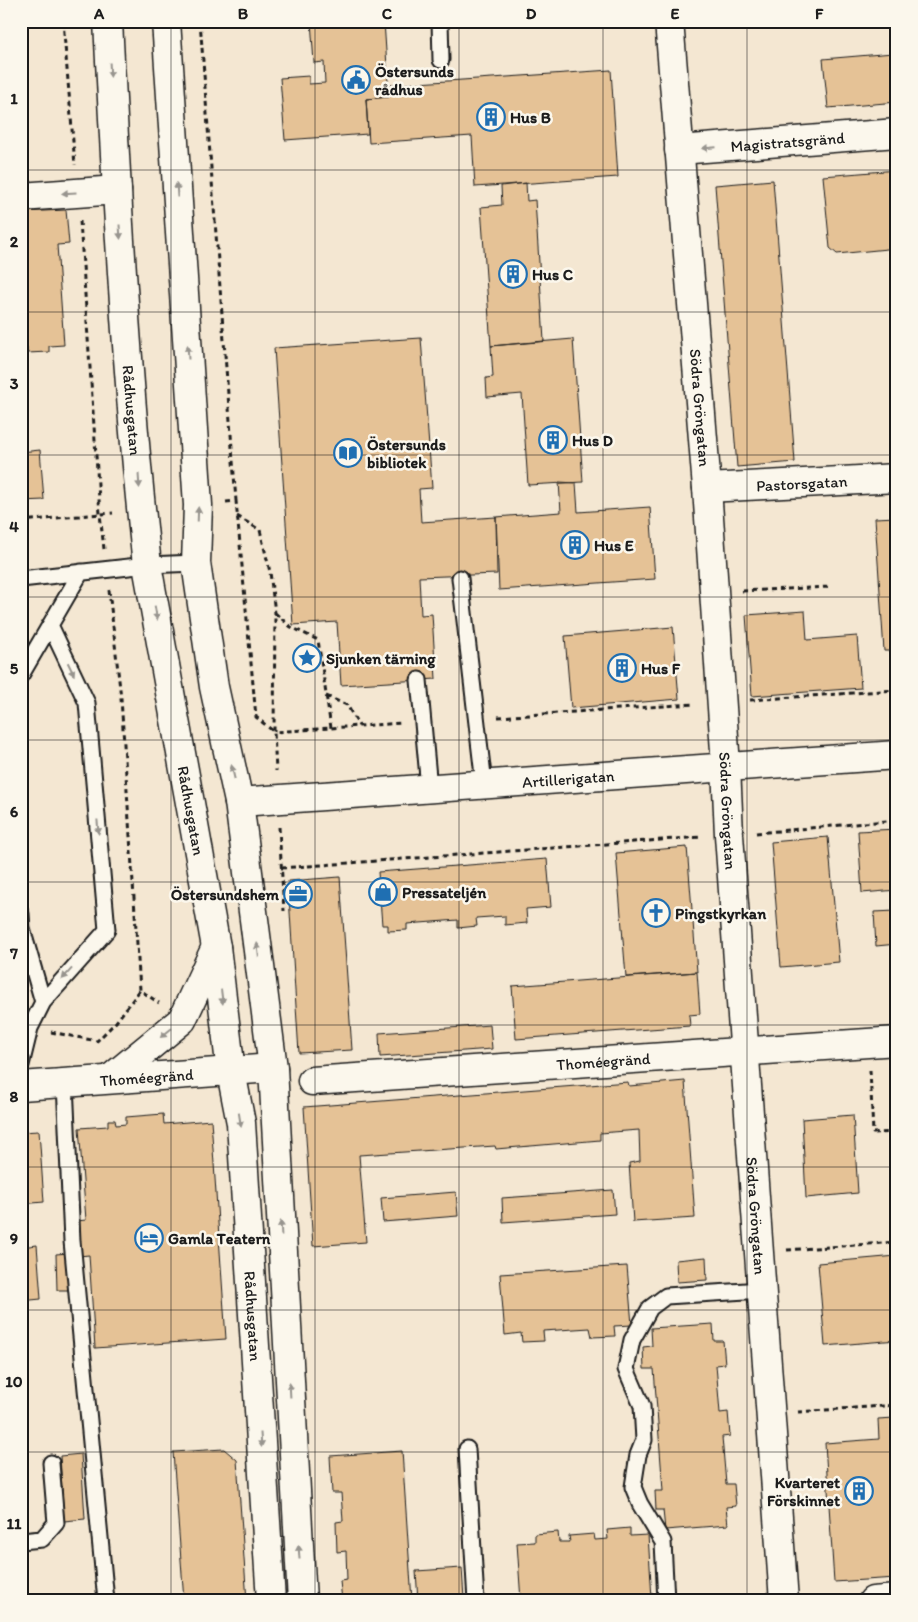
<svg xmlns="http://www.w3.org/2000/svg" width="918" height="1622" font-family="Itim,sans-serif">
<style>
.building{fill:#e5c296;stroke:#1c1c1c}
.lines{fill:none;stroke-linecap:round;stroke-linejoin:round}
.lane-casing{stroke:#1c1c1c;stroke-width:19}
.street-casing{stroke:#1c1c1c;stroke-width:31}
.secondary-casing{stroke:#1c1c1c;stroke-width:31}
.path{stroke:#1c1c1c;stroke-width:3;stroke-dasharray:5 4;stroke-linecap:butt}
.lane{stroke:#fbf7ec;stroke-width:15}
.street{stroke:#fbf7ec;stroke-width:28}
.secondary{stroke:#fbf7ec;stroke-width:28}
.oneway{fill:#97948e}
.grid{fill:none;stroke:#1c1c1c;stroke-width:1;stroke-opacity:0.55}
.labels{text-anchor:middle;stroke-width:5;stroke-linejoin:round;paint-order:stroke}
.poi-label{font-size:16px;font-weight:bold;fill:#1c1c1c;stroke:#fbf7ec;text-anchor:start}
.street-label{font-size:16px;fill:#1c1c1c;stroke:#fbf7ec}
.neatline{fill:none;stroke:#1c1c1c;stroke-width:2}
.grid-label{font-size:16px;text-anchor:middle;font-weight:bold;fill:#1c1c1c}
</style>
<rect width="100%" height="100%" fill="#f4e7d2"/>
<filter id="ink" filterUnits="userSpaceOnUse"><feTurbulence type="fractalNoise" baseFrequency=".02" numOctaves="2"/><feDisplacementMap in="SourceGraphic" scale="10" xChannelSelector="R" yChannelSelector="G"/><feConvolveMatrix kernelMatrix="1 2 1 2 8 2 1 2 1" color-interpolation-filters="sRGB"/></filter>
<g filter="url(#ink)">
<path class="building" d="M311 21H384L389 97 366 99 368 134 285 140 280 78 309 76V84L325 83 324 62 314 63Z
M893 53 897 102 828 108 823 59Z
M611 70 618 177 475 187 472 136 369 143 366 99 389 97 388 85Z
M897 170V208H895L897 248 837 254 830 248 823 176Z
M773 180 795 462 737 467 715 185Z
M526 183 527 201 535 200 544 341 491 346 481 207 502 205 501 186Z
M66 210 69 244 57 245 64 345 49 346V352L27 353V347L21 348V212Z
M421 338 432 488 419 489 421 522 496 517 497 574 419 577 421 615 432 614 436 679 341 685 337 622 293 625 274 348Z
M573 339 583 482 528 485 522 394 487 397 486 378 493 377 491 346Z
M40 450 44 500 21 501V452Z
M559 482 576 483 578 512 650 507 655 579 499 590 496 517 561 512Z
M897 517V651H884L875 518Z
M805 611 807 640 857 636 861 688 752 696 746 615Z
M673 627 679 699 571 708 565 636Z
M897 829V890L862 893 858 831Z
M828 837 839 962 781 967 771 842Z
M687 847 697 972 626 977 616 853Z
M547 859 551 907 526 909 527 923 505 925V916L476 918 477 926 458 928V920L407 924V930L388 931V925H382L378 872Z
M340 877 352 1050 299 1053 288 881Z
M896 911 897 944 876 946 874 912Z
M697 972 700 1014 689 1015 690 1026 516 1039 512 986Z
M490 1025 492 1049 380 1057 379 1033Z
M685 1081 695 1218 633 1222 629 1163 640 1161 639 1130 600 1133V1140L496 1149 495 1146 359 1155 366 1242 313 1246 304 1107 628 1082 629 1086Z
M163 1114 164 1124 211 1120 226 1339 95 1348 89 1255 79 1256 77 1221 86 1220 79 1128 108 1126V1120H115L116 1125 126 1124V1117Z
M853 1115 858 1193 806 1198 802 1119Z
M39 1131 44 1202 21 1204V1132Z
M613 1190 615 1214 503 1222 502 1198Z
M456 1192 458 1216 383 1222 381 1198Z
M37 1245 41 1299 21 1301V1247Z
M69 1253 71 1290H57L56 1254Z
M897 1256V1340L825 1346 818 1263Z
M706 1257 707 1280 677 1282 676 1260Z
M627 1266 632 1325 614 1326 615 1336 592 1337 590 1328 543 1331 544 1341 522 1342 521 1333 505 1335 500 1274Z
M713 1324 714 1341H723L725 1364 716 1365 720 1413 728 1412 730 1436 722 1437 726 1484H734L736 1506 726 1507 728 1525 665 1530 663 1510H656L655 1491H663L654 1369H644L643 1347 652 1346 651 1328Z
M895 1418 897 1481H889L896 1578 834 1582 825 1443 879 1439 878 1419Z
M224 1449 237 1460 247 1601H184L173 1452Z
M402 1451 412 1601H342L340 1581 347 1580 346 1551 337 1552 336 1522 343 1521 341 1493H332L330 1456Z
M81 1454 85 1519 64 1521 60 1456Z
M630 1528V1536L648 1535 652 1599 521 1601 517 1543 535 1542V1534L558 1532 559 1542H570L569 1536 594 1534 595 1540 608 1539 607 1530Z
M462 1568 464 1599 418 1601 416 1571Z"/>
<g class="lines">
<defs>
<path id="lane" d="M440 21 441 60
M460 578 484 784
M21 579 147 565 196 563
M21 675 81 572
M419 680 429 788
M21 914 22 929 43 1002 30 1028 21 1065
M43 1002 107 930 87 703 50 625
M65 1083 72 1241 106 1601
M467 1449 476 1601
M21 1541 42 1539 56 1523 51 1463
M666 1601 663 1542 640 1504 633 1487 638 1455 644 1440 642 1406 626 1369 632 1340 650 1308 666 1296 762 1290"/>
<g id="street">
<path id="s1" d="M669 21 707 488 726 766 729 835 784 1601"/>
<path id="s2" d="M679 150 897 133"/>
<path d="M21 197 117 190"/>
<path id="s3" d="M707 488 897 478"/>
<path id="s4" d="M239 802 897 755"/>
<path d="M110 1079 182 1020 216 947"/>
<path id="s5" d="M312 1081 897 1041"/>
<path id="s6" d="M21 1086 273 1068"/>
<path d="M873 1601 897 1599"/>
</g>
<g id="secondary">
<path id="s7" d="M108 21C117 202 127 385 147 565L216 947 231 1072 241 1123 271 1601"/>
<path d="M166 21 198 505 196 563 214 687 239 802 273 1068 302 1601"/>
</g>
</defs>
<use href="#lane" class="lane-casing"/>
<use href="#street" class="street-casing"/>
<use href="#secondary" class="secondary-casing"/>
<path class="path" d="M63 21 75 165
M200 21 236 501
M80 221 100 514 104 549
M226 502 236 501 256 717 274 732 276 771
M237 516 260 530 270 572 275 613 274 732 402 723
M21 521 113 513
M109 590 121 698 140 990 159 1003
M742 591 831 587
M275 613 291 627 318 640 331 728
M326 696 347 705 359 726
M750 700 897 690
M498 717 694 704
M279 827 284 911
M756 833 897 820
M281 868 702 837
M51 1032 97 1041 116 1022 140 990
M870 1070 873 1133 897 1132
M787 1250 897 1242
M798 1412 897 1405"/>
<use href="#lane" class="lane"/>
<use href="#street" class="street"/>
<use href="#secondary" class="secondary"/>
</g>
<defs><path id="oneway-solid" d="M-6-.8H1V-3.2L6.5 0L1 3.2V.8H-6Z" transform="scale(1.25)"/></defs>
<g class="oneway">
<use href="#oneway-solid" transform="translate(110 70) rotate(87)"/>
<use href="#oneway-solid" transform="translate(709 148) rotate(175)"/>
<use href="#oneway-solid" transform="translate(177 190) rotate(-94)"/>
<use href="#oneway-solid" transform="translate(69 193) rotate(176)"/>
<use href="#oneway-solid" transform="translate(120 232) rotate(86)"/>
<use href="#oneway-solid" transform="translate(188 352) rotate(-94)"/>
<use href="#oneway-solid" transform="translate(139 481) rotate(86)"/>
<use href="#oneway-solid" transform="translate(198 514) rotate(-88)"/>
<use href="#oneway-solid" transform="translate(156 613) rotate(80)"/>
<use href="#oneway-solid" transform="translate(71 669) rotate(64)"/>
<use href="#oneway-solid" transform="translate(233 772) rotate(-103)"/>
<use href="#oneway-solid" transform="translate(98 827) rotate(85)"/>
<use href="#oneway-solid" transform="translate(258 950) rotate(-97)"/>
<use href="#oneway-solid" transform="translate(67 974) rotate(132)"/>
<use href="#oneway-solid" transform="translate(222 997) rotate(83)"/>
<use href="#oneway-solid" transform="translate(166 1033) rotate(141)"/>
<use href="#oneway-solid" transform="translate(240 1120) rotate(81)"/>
<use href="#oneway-solid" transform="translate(281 1228) rotate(-93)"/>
<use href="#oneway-solid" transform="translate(290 1390) rotate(-93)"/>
<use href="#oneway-solid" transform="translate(261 1440) rotate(86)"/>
<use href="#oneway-solid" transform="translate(299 1552) rotate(-94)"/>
</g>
</g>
<path class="grid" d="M171 21V1601M315 21V1601M459 21V1601M603 21V1601M747 21V1601M21 170H897M21 312H897M21 455H897M21 597H897M21 740H897M21 882H897M21 1025H897M21 1167H897M21 1310H897M21 1452H897"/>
<defs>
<symbol id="civic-ring" viewBox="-11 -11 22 22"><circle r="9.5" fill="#fbf7ec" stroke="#1f6fb2" stroke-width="1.5"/><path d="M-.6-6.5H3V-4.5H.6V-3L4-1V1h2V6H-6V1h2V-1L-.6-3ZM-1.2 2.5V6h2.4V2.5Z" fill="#1f6fb2"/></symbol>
<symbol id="building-ring" viewBox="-11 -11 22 22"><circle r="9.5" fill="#fbf7ec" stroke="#1f6fb2" stroke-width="1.5"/><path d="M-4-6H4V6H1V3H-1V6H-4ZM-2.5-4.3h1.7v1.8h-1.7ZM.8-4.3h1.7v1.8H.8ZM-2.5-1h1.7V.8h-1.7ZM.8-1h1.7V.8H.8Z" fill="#1f6fb2"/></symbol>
<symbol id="library-ring" viewBox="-11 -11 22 22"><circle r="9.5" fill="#fbf7ec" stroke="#1f6fb2" stroke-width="1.5"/><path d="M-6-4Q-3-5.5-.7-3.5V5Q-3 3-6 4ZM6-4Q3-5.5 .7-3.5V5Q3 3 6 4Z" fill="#1f6fb2"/></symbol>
<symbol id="sight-ring" viewBox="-11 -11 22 22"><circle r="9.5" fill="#fbf7ec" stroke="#1f6fb2" stroke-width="1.5"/><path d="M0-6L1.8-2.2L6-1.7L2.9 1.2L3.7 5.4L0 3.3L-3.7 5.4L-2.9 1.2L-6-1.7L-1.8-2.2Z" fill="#1f6fb2"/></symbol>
<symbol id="shop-ring" viewBox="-11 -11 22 22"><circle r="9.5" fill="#fbf7ec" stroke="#1f6fb2" stroke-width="1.5"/><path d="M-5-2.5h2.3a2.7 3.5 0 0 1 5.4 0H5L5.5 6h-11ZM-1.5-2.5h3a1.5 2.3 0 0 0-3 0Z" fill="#1f6fb2"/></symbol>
<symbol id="office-ring" viewBox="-11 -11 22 22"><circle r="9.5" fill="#fbf7ec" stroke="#1f6fb2" stroke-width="1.5"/><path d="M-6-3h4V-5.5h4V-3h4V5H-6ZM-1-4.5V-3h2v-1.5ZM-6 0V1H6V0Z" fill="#1f6fb2"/></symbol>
<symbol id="church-ring" viewBox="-11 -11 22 22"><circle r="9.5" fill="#fbf7ec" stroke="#1f6fb2" stroke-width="1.5"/><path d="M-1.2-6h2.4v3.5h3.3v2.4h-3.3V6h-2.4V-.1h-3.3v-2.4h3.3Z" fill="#1f6fb2"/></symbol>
<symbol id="hotel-ring" viewBox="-11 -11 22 22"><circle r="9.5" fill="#fbf7ec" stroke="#1f6fb2" stroke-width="1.5"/><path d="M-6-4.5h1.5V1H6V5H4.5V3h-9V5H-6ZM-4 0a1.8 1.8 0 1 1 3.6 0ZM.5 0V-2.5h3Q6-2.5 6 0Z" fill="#1f6fb2"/></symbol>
</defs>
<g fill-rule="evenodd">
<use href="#civic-ring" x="340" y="64" width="32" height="32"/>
<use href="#building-ring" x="475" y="101" width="32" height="32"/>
<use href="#building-ring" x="497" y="258" width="32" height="32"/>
<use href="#building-ring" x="537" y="424" width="32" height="32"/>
<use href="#library-ring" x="332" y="437" width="32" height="32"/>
<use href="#building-ring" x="559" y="529" width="32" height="32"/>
<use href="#sight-ring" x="291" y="642" width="32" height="32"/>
<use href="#building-ring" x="606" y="652" width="32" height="32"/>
<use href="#shop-ring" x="367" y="876" width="32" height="32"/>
<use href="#office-ring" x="282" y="878" width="32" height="32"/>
<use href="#church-ring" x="640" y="897" width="32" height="32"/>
<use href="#hotel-ring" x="133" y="1222" width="32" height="32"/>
<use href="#building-ring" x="843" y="1475" width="32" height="32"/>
</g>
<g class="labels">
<g class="poi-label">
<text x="375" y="77">Östersunds<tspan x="375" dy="18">rådhus</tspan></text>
<text x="510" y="123">Hus B</text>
<text x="532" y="280">Hus C</text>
<text x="572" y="446">Hus D</text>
<text x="367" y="450">Östersunds<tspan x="367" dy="18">bibliotek</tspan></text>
<text x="594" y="551">Hus E</text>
<text x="326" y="664">Sjunken tärning</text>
<text x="641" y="674">Hus F</text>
<text x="402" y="898">Pressateljén</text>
<text x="279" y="900" text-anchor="end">Östersundshem</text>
<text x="675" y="919">Pingstkyrkan</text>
<text x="168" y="1244">Gamla Teatern</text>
<text x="840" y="1488" text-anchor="end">Kvarteret<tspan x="840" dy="18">Förskinnet</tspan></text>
</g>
<g class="street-label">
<text dy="6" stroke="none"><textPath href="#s2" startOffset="109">Magistratsgränd</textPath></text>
<text dy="6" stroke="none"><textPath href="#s1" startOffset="388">Södra Gröngatan</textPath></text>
<text dy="6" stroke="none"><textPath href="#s7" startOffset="390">Rådhusgatan</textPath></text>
<text dy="6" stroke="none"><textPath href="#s3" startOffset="95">Pastorsgatan</textPath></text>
<text dy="6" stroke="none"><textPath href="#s4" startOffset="330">Artillerigatan</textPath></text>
<text dy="6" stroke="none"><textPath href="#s7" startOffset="795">Rådhusgatan</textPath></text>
<text dy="6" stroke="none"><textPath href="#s1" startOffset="792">Södra Gröngatan</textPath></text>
<text dy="6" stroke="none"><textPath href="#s5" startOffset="292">Thoméegränd</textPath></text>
<text dy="6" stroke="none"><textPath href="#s6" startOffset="126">Thoméegränd</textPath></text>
<text dy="6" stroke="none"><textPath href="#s1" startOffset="1198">Södra Gröngatan</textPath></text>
<text dy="6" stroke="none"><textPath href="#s7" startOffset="1305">Rådhusgatan</textPath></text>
</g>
</g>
<rect width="918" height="1622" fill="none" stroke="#fbf7ec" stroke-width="55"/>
<rect x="28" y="28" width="862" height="1566" class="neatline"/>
<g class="grid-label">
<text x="99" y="19">A</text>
<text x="243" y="19">B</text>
<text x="387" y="19">C</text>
<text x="531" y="19">D</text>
<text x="675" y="19">E</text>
<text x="819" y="19">F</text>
<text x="14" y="104">1</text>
<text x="14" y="247">2</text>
<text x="14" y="389">3</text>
<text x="14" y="532">4</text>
<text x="14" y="674">5</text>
<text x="14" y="817">6</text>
<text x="14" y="959">7</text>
<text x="14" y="1102">8</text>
<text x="14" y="1244">9</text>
<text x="14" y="1387">10</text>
<text x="14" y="1529">11</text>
</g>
</svg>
